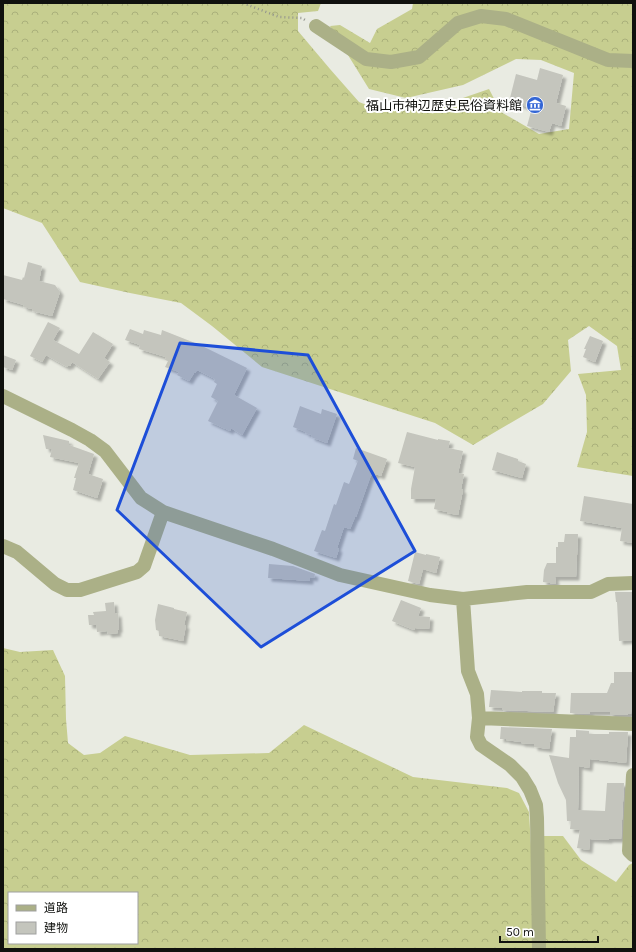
<svg xmlns="http://www.w3.org/2000/svg" width="636" height="952" font-family="Karla,'Noto Sans JP',sans-serif">
<style>
.forest{fill:url(#forest-crowns);fill-rule:evenodd}
.building{fill:#c4c5bd;filter:url(#shadow)}
.lines{fill:none;stroke-linecap:round;stroke-linejoin:round}
.path{stroke:#93948e;stroke-width:2.5;stroke-dasharray:1 3;stroke-linecap:butt}
.minor{stroke:#abb087;stroke-width:14}
.marked{fill:#1d4ed8;fill-opacity:0.2;stroke:#1d4ed8;stroke-width:3;stroke-linejoin:round}
.labels{text-anchor:middle;stroke-width:4;stroke-linejoin:round;paint-order:stroke}
.poi-label{font-size:13px;fill:#10110e;stroke:#fff;text-anchor:end}
</style>
<defs>
<pattern id="forest-crowns" width="20" height="18" patternUnits="userSpaceOnUse"><rect width="20" height="18" fill="#c7ce90"/><path d="M2 6a3 3 0 1 1 6 0M12 15a3 3 0 1 1 6 0" fill="none" stroke="#aab07b"/></pattern>
<filter id="shadow"><feDropShadow dx="3.5" dy="3.5" stdDeviation="1" flood-color="#0004"/></filter>
</defs>
<rect width="100%" height="100%" fill="#e9ebe2"/>
<path class="forest" d="M3 3H321L318 11 298 13V31L330 69 359 102 382 111 428 110 489 89 501 112 539 134 569 129 574 73 541 60 516 59 463 85 406 98 369 89 330 26 340 25 370 43 377 29 412 9 413 3H633V476L577 467 587 432 586 395 578 374 621 370 617 346 589 326 568 340 571 371 543 404 473 445 435 423 262 367 212 326 181 303 130 293 80 282 42 223 3 208Z
M3 648 20 652 53 650 65 676 66 719 68 743 84 755 100 753 125 736 190 755 269 753 304 725 413 777 507 788 519 793 529 812 537 949H3ZM9 893H137V943H9Z
M541 836H563L581 860 616 882 629 865 633 863V949H543Z"/>
<path class="building" d="M540 68 563 75 556 103 566 106 561 126 552 123 549 132 527 126 532 108 509 102 516 74 537 80Z
M28 262 42 266 39 281 55 285 60 292 52 316 32 311 33 309 23 307 24 305 3 299V275L22 280 23 277 24 278Z
M48 322 60 328 53 340 79 354 93 332 113 344 104 358 110 362 98 379 72 362 70 366 68 365 67 367 46 355 42 362 30 356Z
M130 329 143 334 144 330 161 335 162 330 200 345 247 368 234 395 257 408 242 435 231 428 230 431 208 421 218 401 211 397 217 384 214 382 215 379 197 370 195 373H194L189 381 177 375 179 372 165 367 168 361 165 360 166 357 139 349 140 345 125 340Z
M590 336 603 341 595 362 583 357 586 349H584Z
M3 355 16 360 12 370 3 367Z
M300 406 321 414 322 409 337 414 327 443 311 437 312 435 305 433 306 432 293 427Z
M407 432 438 440V439L450 441 448 448 463 451 458 473 464 474 461 489 463 490 458 515 447 513V512L434 509 436 499H411V489L415 467 398 463Z
M43 435 69 441V445L94 454 88 474 103 479 97 498 73 490 76 478H74L79 463 50 457 52 449H46Z
M356 448 387 459 381 476 376 474 375 476 371 475 356 517H355L350 529 344 527 337 548 339 549 336 558 314 551 322 530 325 531 334 504 336 505 344 482 349 484 358 461 353 459Z
M497 452 518 459V461L526 464 522 478 492 470Z
M584 496 633 504V543L620 541 622 528 580 521Z
M565 534H578L576 577H555L556 584 543 582 544 570 547 563H556V547H558V542H564Z
M415 552 426 555V554L440 557 436 573 423 569 419 584 408 581Z
M269 564 293 566 315 574 314 578 310 577V581L268 578Z
M615 592H633V640L619 641 617 602H616Z
M401 600 421 608 418 616 430 617 429 629 415 628 414 630 392 621Z
M114 602 115 614 118 613 119 629 117 630 118 633 108 634 107 631 97 632 96 625H89L88 615H94L93 612 106 611 105 603Z
M158 604 174 608V609L187 612 184 625H186L183 641 159 636V631L156 630 155 620Z
M614 672H632V694L631 714H628V715H610V712H590V714L570 713 571 693H607L611 683H614Z
M491 690 522 692V691H542V693H556L553 712 502 710V708L489 707Z
M501 727 552 729 549 749 534 747V744L521 743V742L506 740V739H500Z
M576 730 589 731V734H609V732H628L626 763 590 759 589 768 579 766 578 810 605 811 607 783H624L621 839H609V840L590 839 589 850 577 848 580 830 570 829 571 821H567L566 800 558 783 549 755 569 758 570 737H576Z"/>
<g class="lines">
<path class="path" d="M243 3 279 17 302 18 305 20"/>
<path class="minor" d="M316 26 366 59 391 62 419 57 458 23 481 16 506 19 608 60 633 61
M3 396 72 430 90 440 105 451 141 498 163 512 273 549 340 575 430 595 463 599 527 592H591L608 584 633 583
M3 546 17 552 55 584 67 590H80L137 572 144 566 163 512
M463 599 468 671 477 694 479 718 477 737 481 745 510 765 522 777 530 790 536 805 537 818 539 949
M479 718 633 724
M633 775 629 851 633 855"/>
</g>
<path class="marked" d="M180 343 308 355 415 551 261 647 117 510Z"/>
<defs>
<symbol id="museum-disc" viewBox="-11 -11 22 22"><circle r="9.5" fill="#3466d5" stroke="#fff"/><path d="M0-6L6-3V-2H-6V-3ZM-5-1h2V3h-2ZM-1-1h2V3h-2ZM3-1h2V3H3ZM-6 4H6V6H-6Z" fill="#fff"/></symbol>
</defs>
<g fill-rule="evenodd">
<use href="#museum-disc" x="525" y="95" width="20" height="20"/>
</g>
<g class="labels">
<g class="poi-label">
<text x="522" y="110">福山市神辺歴史民俗資料館</text>
</g>
</g>
<rect width="636" height="952" fill="none" stroke="#10110e" stroke-width="8"/>
<rect x="8" y="892" width="130" height="52" fill="#ffffff" stroke="#9fa09f"/>
<rect x="16" y="905" width="20" height="6" fill="#abb087" stroke="#9fa09f"/>
<text x="44" y="912" font-size="12" fill="#10110e">道路</text>
<rect x="16" y="922" width="20" height="12" fill="#c4c5bd" stroke="#9fa09f"/>
<text x="44" y="932" font-size="12" fill="#10110e">建物</text>
<path d="M500 936v6h98v-6" fill="none" stroke="#10110e" stroke-width="2"/>
<text x="506" y="936" font-size="12" fill="#10110e" stroke="#ffffff" stroke-width="3" paint-order="stroke">50 m</text>
</svg>
